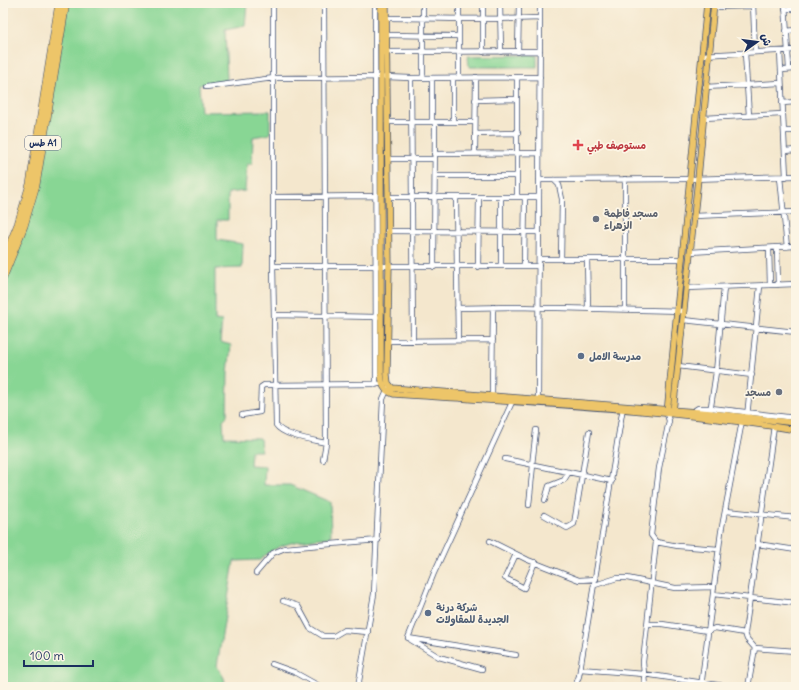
<svg xmlns="http://www.w3.org/2000/svg" width="799" height="690" font-family="Delius,'Playpen Sans Arabic',sans-serif">
<style>
.green{fill:#88d694;stroke:#528279}
.lines{fill:none;stroke-linecap:round;stroke-linejoin:round}
.minor-casing{stroke:#3c4b6f;stroke-width:6}
.major-casing{stroke:#3c4b6f;stroke-width:7}
.highway-casing{stroke:#3c4b6f;stroke-width:8}
.minor{stroke:#fff;stroke-width:4.5}
.major{stroke:#edc569;stroke-width:5.5}
.highway{stroke:#edc569;stroke-width:7}
.health-dot{fill:#e0444e;stroke:#fcf5e5;stroke-width:1.5}
.worship-dot{fill:#6b7280;stroke:#fcf5e5;stroke-width:1.5}
.service-dot{fill:#5c6f8a;stroke:#fcf5e5;stroke-width:1.5}
.labels{text-anchor:middle;stroke-width:3.5;stroke-linejoin:round;paint-order:stroke}
.shield{fill:#fcf5e5;stroke:#5e6a86;stroke-width:1}
.shield-label{font-size:9px;font-weight:bold;fill:#1b2f5e}
.health-label{font-size:10px;font-weight:bold;fill:#be3a42;stroke:#fcf5e5;text-anchor:start}
.worship-label{font-size:10px;font-weight:bold;fill:#5b616d;stroke:#fcf5e5;text-anchor:start}
.service-label{font-size:10px;font-weight:bold;fill:#4e5e75;stroke:#fcf5e5;text-anchor:start}
</style>
<rect width="100%" height="100%" fill="#fcf5e5"/>
<filter id="ink" filterUnits="userSpaceOnUse"><feTurbulence type="fractalNoise" baseFrequency=".025" numOctaves="2"/><feDisplacementMap in="SourceGraphic" scale="8" xChannelSelector="R" yChannelSelector="G"/><feConvolveMatrix kernelMatrix="1 2 1 2 8 2 1 2 1" color-interpolation-filters="sRGB"/></filter>
<filter id="wash" filterUnits="userSpaceOnUse"><feTurbulence type="fractalNoise" baseFrequency=".012" numOctaves="4" result="noise"/><feDisplacementMap in="SourceGraphic" scale="16" xChannelSelector="R" yChannelSelector="G"/><feGaussianBlur stdDeviation="0.9" result="paint"/><feColorMatrix in="noise" values="0 0 0 0 0 0 0 0 0 0 0 0 0 0 0 0 0 1.4 0 .05"/><feComposite in="paint" operator="in"/></filter>
<g filter="url(#wash)">
<rect width="100%" height="100%" fill="#f4e7cd"/>
<path class="green" d="M68 3H247L245 26 225 30 227 80 199 85 201 112 270 111V134L253 137 252 164H247L245 191 228 193V220H217V240L243 244 242 268 215 269V320L222 321 220 342 231 345 228 373 227 416 223 420 224 437 260 438 261 451H251L250 465 265 466 264 485H290L330 502 331 537C305 540 279 541 260 560L234 561 217 666 224 678 226 687H3V284L26 224Z
M537 55V67H469L468 56Z"/>
</g>
<g filter="url(#ink)">
<g class="lines">
<defs>
<path id="minor" d="M273 3V266L276 425C283 436 313 440 326 443
M375 3 376 385
M459 3V78
M483 3V52
M500 3 501 52
M753 3 755 52
M785 3 789 69
M713 7 753 6
M785 9H796
M386 18C437 18 489 20 540 18
M786 31 796 30
M387 35 459 36
M780 51 786 177
M387 52 540 51
M518 52 519 3
M745 53 749 116
M702 55 796 50
M781 70 796 69
M385 77 411 78 540 77
M411 78 413 341
M423 78V3
M432 78V122
M453 78V122
M206 87 274 78 377 77
M705 87 781 83
M475 100 517 99
M782 103 796 102
M703 118 783 114
M387 122H475
M784 131H796
M475 134 518 133
M785 151 796 150
M475 153 476 77
M434 154 539 153
M388 159H434
M435 176H517
M780 177 787 247
M625 179V309
M539 180 691 179 796 176
M554 180 559 185 562 199 561 259
M273 197 375 196
M388 197H539
M517 197V77
M456 198 458 340
M694 216 796 212
M387 231 539 232
M769 248 770 285
M777 248 778 285
M690 252 796 246
M539 259H682
M587 259 588 308
M273 266H539
M501 266V197
M524 266 525 197
M434 267 435 122
M478 267 479 198
M686 288 796 284
M457 308 516 307 684 311
M275 315 377 317
M683 320 796 332
M388 341 493 340
M678 366 752 375
M492 395 493 307
M538 401 540 3
M692 412 698 408H711L796 418
M710 413 716 372 724 287
M242 415 260 412 261 387 264 385 379 384
M747 417 760 286
M505 459 612 481
M323 460 326 443 324 3
M532 465 536 430
M545 500 549 486 564 480 569 472
M529 505 533 465
M726 511 796 518
M544 515 567 528 574 524 589 432
M490 541 528 560 579 580 596 579
M656 542 678 546 719 549
M757 544 796 550
M516 554 505 578 524 588 535 562
M256 573 273 553 285 548 378 540
M595 585 617 578H627L675 588 714 587
M713 594 796 603
M283 601 298 606 310 628 323 636H334L344 630 368 632
M648 624H662L708 631 715 628 745 633
M408 638 434 573 513 400
M408 638 516 655
M411 640 439 657 482 669
M755 648 796 651
M272 664 294 672 321 687
M580 669 644 674 731 687
M358 687 374 594 383 399 388 388
M575 687 579 676 623 407
M645 687 643 662 656 542 651 535 659 468 669 421 667 414
M701 687 721 532 742 421
M748 687 755 648 747 639 745 633 774 426"/>
<path id="major" d="M381 3V374C382 384 383 391 394 394 528 403 663 408 796 430
M386 3 389 266 387 375 388 383 392 388 710 413 796 423
M673 412 698 179 714 3
M667 413 707 3"/>
<path id="highway" d="M3 261 18 224 30 184 59 3
M3 278 24 226 36 185 66 3"/>
</defs>
<use href="#minor" class="minor-casing"/>
<use href="#major" class="major-casing"/>
<use href="#highway" class="highway-casing"/>
<use href="#minor" class="minor"/>
<use href="#major" class="major"/>
<use href="#highway" class="highway"/>
</g>
</g>
<path class="health-dot" d="M576 139h4v4h4v4h-4v4h-4v-4h-4v-4h4z"/>
<g class="worship-dot">
<circle cx="596" cy="219" r="4"/>
<circle cx="779" cy="392" r="4"/>
</g>
<g class="service-dot">
<circle cx="581" cy="356" r="4"/>
<circle cx="428" cy="613" r="4"/>
</g>
<g class="labels">
<rect class="shield" x="25" y="136" width="36" height="14" rx="3"/>
<g class="shield-label">
<text x="43" y="146">طس A1</text>
</g>
<g class="health-label">
<text x="587" y="149">مستوصف طبي</text>
</g>
<g class="worship-label">
<text x="604" y="217">مسجد فاطمة<tspan x="604" dy="12">الزهراء</tspan></text>
<text x="771" y="396" text-anchor="end">مسجد</text>
</g>
<g class="service-label">
<text x="589" y="360">مدرسة الامل</text>
<text x="436" y="611">شركة درنة<tspan x="436" dy="12">الجديدة للمقاولات</tspan></text>
</g>
</g>
<rect width="799" height="690" fill="none" stroke="#fcf5e5" stroke-width="16"/>
<g transform="translate(757 42) rotate(76)" stroke="#fcf5e5" stroke-width="3" paint-order="stroke">
<path d="M0-3L7 15L0 10L-7 15Z" fill="#1b2f5e"/>
<text y="-6" font-size="11" font-weight="bold" text-anchor="middle" fill="#1b2f5e">ش</text>
</g>
<path d="M24 660v6h69v-6" fill="none" stroke="#1b2f5e" stroke-width="2"/>
<text x="30" y="660" font-size="12" fill="#1b2f5e" stroke="#fcf5e5" stroke-width="3" paint-order="stroke">100 m</text>
</svg>
